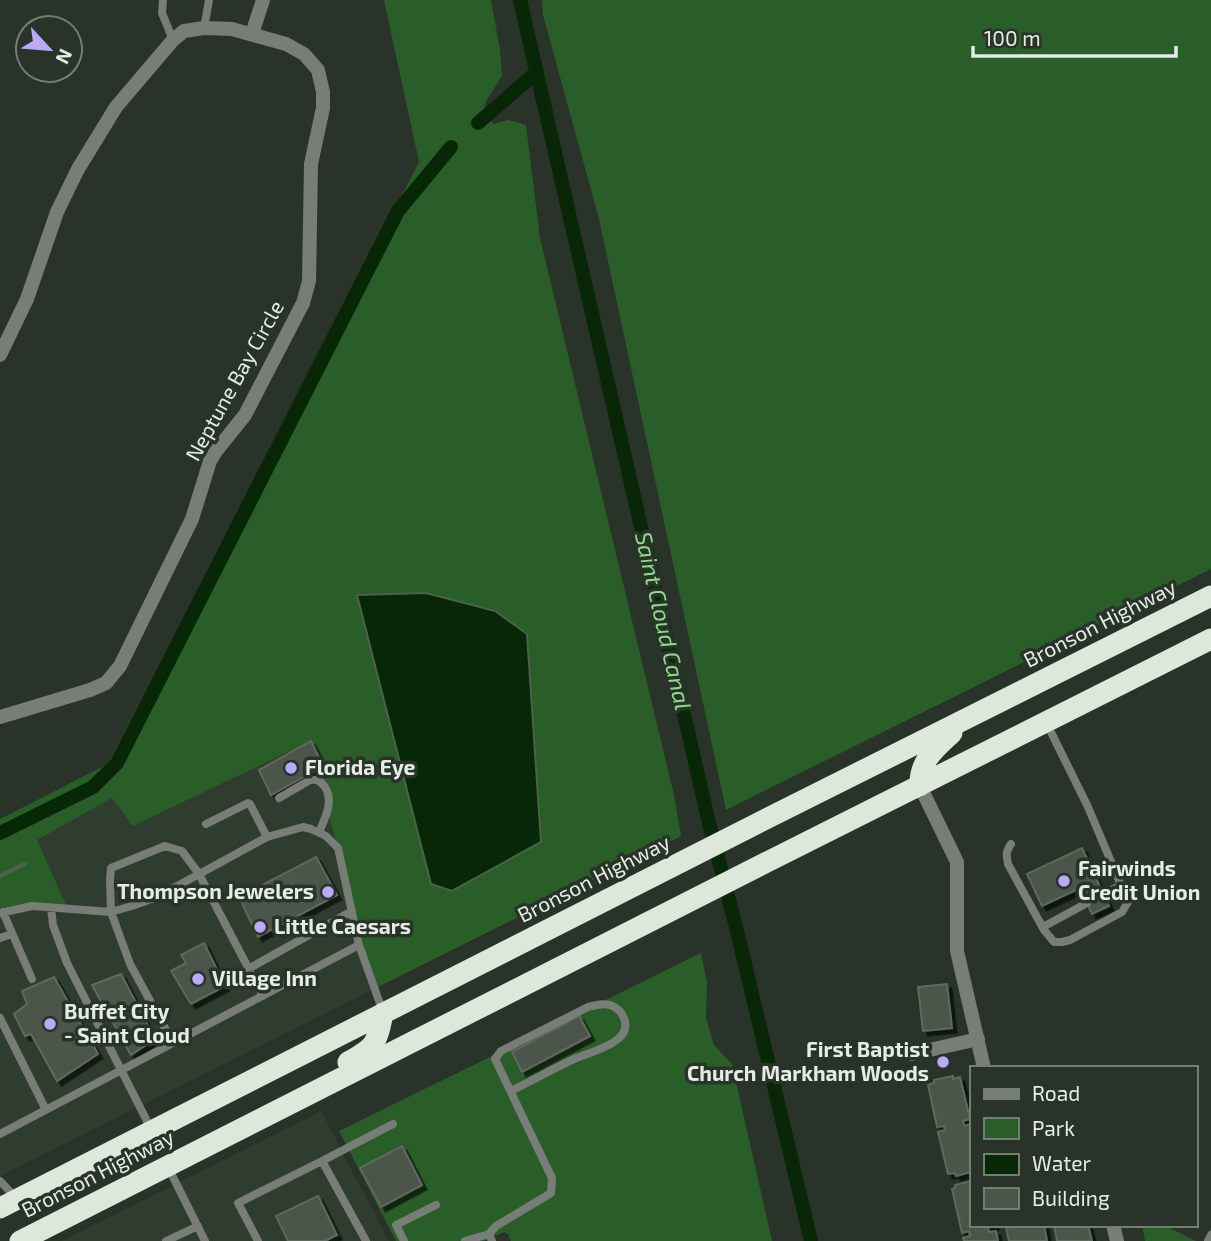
<svg xmlns="http://www.w3.org/2000/svg" width="1211" height="1241" font-family="'Exo 2',sans-serif">
<style>
.built{fill:#2e3d2d}
.green{fill:#2a5e28}
.water{fill:#072706;stroke:#4a6249;stroke-width:2}
.lines{fill:none;stroke-linecap:round;stroke-linejoin:round}
.stream{stroke:#4a6249;stroke-width:4.5}
.canal{stroke:#072706;stroke-width:14}
.building{fill:#4b554a;stroke:#5e695d;stroke-width:2;filter:url(#shadow)}
.lane{stroke:#787d77;stroke-width:8}
.street{stroke:#787d77;stroke-width:14}
.highway{stroke:#dbe8da;stroke-width:21}
.poi-dot{fill:#baaaf7;stroke:#293329;stroke-width:2.5}
.labels{text-anchor:middle;stroke-width:7;stroke-linejoin:round;paint-order:stroke}
.street-label{font-size:21px;fill:#e5ece5;stroke:#293329}
.poi-label{font-size:21px;font-weight:bold;fill:#e5ece5;stroke:#293329;text-anchor:start}
.water-label{font-size:23px;font-style:italic;fill:#8cde86;stroke:#293329}
</style>
<defs>
<filter id="shadow"><feDropShadow dx="4.5" dy="4.5" stdDeviation="0" flood-color="#0009"/></filter>
</defs>
<rect width="100%" height="100%" fill="#293329"/>
<path class="built" d="M311 740 372 990 0 1176V908L69 910 36 840 112 798 134 826Z
M321 1111 389 1241H62Z"/>
<path class="green" d="M384 0H491L500 50 502 76 486 101 483 116 494 124 508 120 526 125 540 238 674 795 681 836 372 990 311 741 133 826 112 798 37 840 69 911 0 908V819L108 764 419 162Z
M542 0H1211V569L726 810 599 219 543 15Z
M701 953 707 983 706 1018 714 1045 732 1064 772 1241H511L508 1234 504 1232 484 1241H396L339 1131Z
M1142 1225H1164L1196 1241H1145Z"/>
<path class="water" d="M426 593 495 611 527 634 541 842 452 891 431 884 357 595Z"/>
<g class="lines">
<path class="stream" d="M0 876 25 864"/>
<path class="canal" d="M520 0 709 823 736 927 811 1241
M478 123 537 72
M0 833 93 787 117 763 398 211 451 147"/>
</g>
<path class="building" d="M311 741 323 766 271 795 259 770Z
M1082 848 1109 906 1092 914 1080 888 1042 906 1027 874Z
M316 857 337 895 258 937 239 897Z
M204 943 225 986 191 1004 171 971 186 963 181 955Z
M121 974 155 1039 131 1055 92 985Z
M54 977 98 1054 57 1081 31 1034 25 1036 14 1014 27 1004 22 991Z
M947 984 952 1028 923 1031 918 987Z
M579 1016 590 1036 522 1072 512 1052Z
M953 1076V1079L960 1077 970 1119 963 1121 964 1126 971 1124V1172L956 1176 955 1173 948 1174 938 1132 945 1130 944 1126 937 1127 928 1085 934 1083V1080Z
M402 1146 422 1185 381 1207 360 1168Z
M971 1181V1225H995L988 1227 989 1232 996 1231 998 1241H964L963 1238 970 1236 969 1231 962 1233 952 1189 955 1188V1185Z
M318 1196 337 1235 325 1241H288L276 1216Z
M1017 1225H1044L1047 1241H1009L1006 1228Z
M1054 1225H1088L1092 1241H1057Z"/>
<g class="lines">
<path class="lane" d="M163 0 162 13 173 40
M204 28 209 0
M279 798 310 780C318 779 320 781 325 787 334 802 325 818 319 832
M206 824 248 803 250 804 267 837
M1011 844C1006 851 1006 855 1008 864L1044 930 1054 942H1062L1070 940 1122 912 1128 902 1088 807 1046 722
M1104 894 1121 885
M51 908 53 925 67 963 152 1131
M3 912 32 979
M0 913 32 906 111 912 135 905 159 896 267 837 303 827 311 829 326 836 338 848 359 945
M1043 927 1087 903
M0 938 12 934
M248 969 352 911
M0 1018 46 1110
M173 1043 130 964 111 912 110 880 111 868 165 846 182 851 199 874 263 996
M0 1134 359 945 383 1012
M322 1161 393 1124
M169 1169 205 1241
M0 1181 15 1197
M166 1241 198 1226
M258 1241 238 1203 322 1161 366 1241
M404 1241 396 1225 436 1205
M465 1241 489 1234
M492 1241 489 1234 496 1226 551 1193 552 1178 495 1059 501 1051 588 1007C596 1005 602 1003 610 1005 624 1010 632 1028 618 1039 606 1049 588 1053 574 1059 552 1069 532 1081 511 1091
M1208 1241 1211 1235"/>
<path class="street" d="M252 34 263 0
M0 355 27 299 57 212 78 169 116 107 173 40 184 31 204 28 232 29 286 44 304 54 318 70 323 92V108L311 164 309 281 303 303 245 415 216 451 210 461 192 519 120 666 106 683 90 690 0 717
M920 786 957 862V951L984 1068
M912 1054 978 1039
M1113 1225 1117 1241"/>
<path class="highway" d="M920 786C919 761 935 749 952 733
M348 1062C375 1047 377 1044 383 1013
M0 1208 760 822 1211 596
M20 1241 769 861 1211 639"/>
</g>
<g class="poi-dot">
<circle cx="291" cy="768" r="7"/>
<circle cx="1064" cy="881" r="7"/>
<circle cx="328" cy="892" r="7"/>
<circle cx="260" cy="927" r="7"/>
<circle cx="198" cy="979" r="7"/>
<circle cx="50" cy="1024" r="7"/>
<circle cx="943" cy="1062" r="7"/>
</g>
<g class="labels">
<g class="street-label">
<text transform="translate(235 381) rotate(-61)" y="7">Neptune Bay Circle</text>
<text transform="translate(1100 624) rotate(-27)" y="7">Bronson Highway</text>
<text transform="translate(594 879) rotate(-27)" y="7">Bronson Highway</text>
<text transform="translate(98 1174) rotate(-27)" y="7">Bronson Highway</text>
</g>
<g class="poi-label">
<text x="305" y="775">Florida Eye</text>
<text x="1078" y="876">Fairwinds<tspan x="1078" dy="24">Credit Union</tspan></text>
<text x="314" y="899" text-anchor="end">Thompson Jewelers</text>
<text x="274" y="934">Little Caesars</text>
<text x="212" y="986">Village Inn</text>
<text x="64" y="1019">Buffet City<tspan x="64" dy="24">- Saint Cloud</tspan></text>
<text x="929" y="1057" text-anchor="end">First Baptist<tspan x="929" dy="24">Church Markham Woods</tspan></text>
</g>
<g class="water-label">
<text transform="translate(663 621) rotate(77)" y="8">Saint Cloud Canal</text>
</g>
</g>
<rect x="970" y="1066" width="228" height="161" fill="#293329" stroke="#747d74" stroke-width="2"/>
<rect x="984" y="1089" width="35" height="10" fill="#787d77" stroke="#747d74" stroke-width="2"/>
<text x="1032" y="1101" font-size="21" fill="#e5ece5">Road</text>
<rect x="984" y="1118" width="35" height="21" fill="#2a5e28" stroke="#747d74" stroke-width="2"/>
<text x="1032" y="1136" font-size="21" fill="#e5ece5">Park</text>
<rect x="984" y="1154" width="35" height="21" fill="#072706" stroke="#747d74" stroke-width="2"/>
<text x="1032" y="1171" font-size="21" fill="#e5ece5">Water</text>
<rect x="984" y="1188" width="35" height="21" fill="#4b554a" stroke="#747d74" stroke-width="2"/>
<text x="1032" y="1206" font-size="21" fill="#e5ece5">Building</text>
<g transform="translate(49 49) rotate(116)"><circle r="33" fill="#293329" stroke="#747d74" stroke-width="2"/>
<path d="M0-5L12 26L0 18L-12 26Z" fill="#baaaf7"/>
<text y="-10" font-size="19" font-weight="bold" text-anchor="middle" fill="#e5ece5">N</text>
</g>
<path d="M973 46v10h203v-10" fill="none" stroke="#e5ece5" stroke-width="3.5"/>
<text x="984" y="46" font-size="21" fill="#e5ece5" stroke="#293329" stroke-width="5" paint-order="stroke">100 m</text>
</svg>
